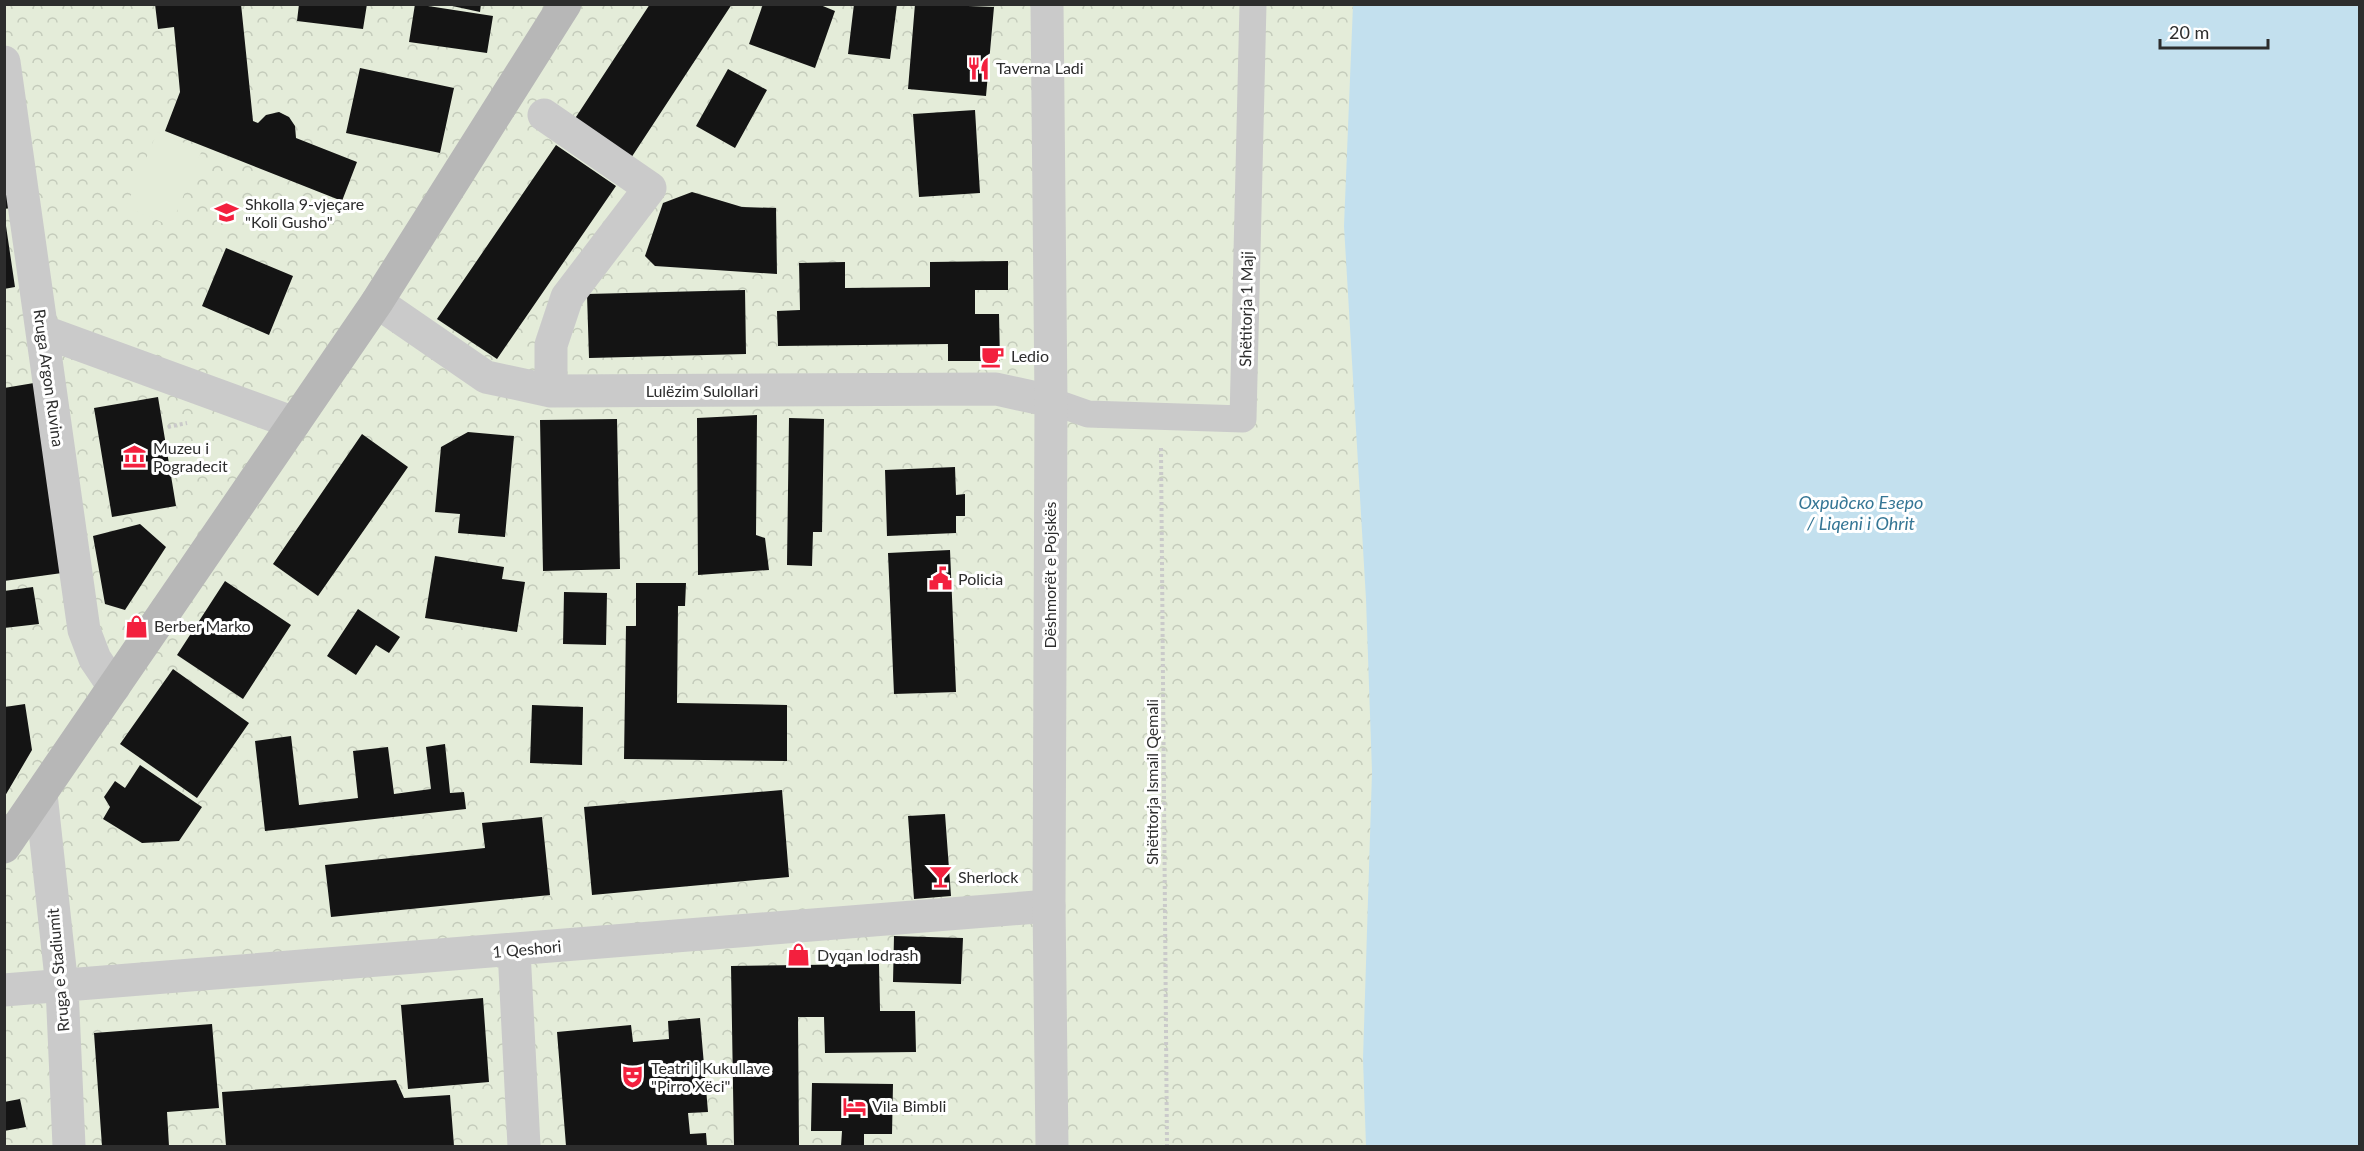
<svg xmlns="http://www.w3.org/2000/svg" width="2364" height="1151" font-family="Lato,sans-serif">
<style>
.park{fill:url(#park-crowns)}
.pitch{fill:#e4ecd9}
.water{fill:#c3e0ee}
.building{fill:#141414}
.lines{fill:none;stroke-linecap:round;stroke-linejoin:round}
.path{stroke:#cacaca;stroke-width:4;stroke-dasharray:3 3;stroke-linecap:butt}
.pedestrian{stroke:#cacaca;stroke-width:27}
.minor{stroke:#cacaca;stroke-width:33}
.tertiary{stroke:#cacaca;stroke-width:33}
.secondary{stroke:#b7b7b7;stroke-width:33}
.labels{text-anchor:middle;stroke-width:6;stroke-linejoin:round;paint-order:stroke}
.poi-label{font-size:16px;fill:#2d2d2d;stroke:#fff;text-anchor:start}
.street-label{font-size:16px;fill:#2d2d2d;stroke:#fff}
.water-label{font-size:18px;font-style:italic;fill:#357695;stroke:#fff}
</style>
<defs>
<pattern id="park-crowns" width="20" height="18" patternUnits="userSpaceOnUse" patternTransform="scale(1.5)"><rect width="20" height="18" fill="#e4ecd9"/><path d="M2 6a3 3 0 1 1 6 0M12 15a3 3 0 1 1 6 0" fill="none" stroke="#c4cbbb"/></pattern>
</defs>
<rect width="100%" height="100%" fill="#fff"/>
<path class="park" d="M5 5H2359V1146H5Z"/>
<path class="pitch" d="M157 132 202 150 171 226 126 207Z"/>
<path class="water" d="M1353 5H2359V1146H1366L1363 1059 1372 772 1366 599 1344 226Z"/>
<path class="building" d="M155 4H241L253 121 258 123 266 115 279 112 289 117 295 126 296 138 357 162 342 201 165 131 180 92 174 27 158 29Z
M299 4H367L363 29 297 21Z
M415 4 493 16 487 53 409 42Z
M443 4H481L480 12Z
M650 4H732L631 158 574 120Z
M763 4H818L835 11 815 68 749 44Z
M854 4H897L890 59 848 54Z
M915 4 994 7 986 96 908 89Z
M360 68 454 88 440 153 346 133Z
M728 69 767 90 735 148 696 126Z
M975 110 980 193 919 197 913 114Z
M556 145 616 186 497 359 437 319Z
M4 173 11 208 4 209Z
M692 192 742 207 776 208 777 274 655 266 645 256 663 203Z
M6 226 15 287 4 289V227Z
M226 248 293 276 269 335 202 306Z
M1008 261V290H975V314H999L1000 361H948V344L778 346 777 311 800 310 799 263 845 262V288L930 287V262Z
M745 290 746 354 589 358 587 294Z
M34 383 62 573 4 581V388Z
M158 397 176 506 112 517 94 408Z
M757 415 756 535 765 538 769 570 698 575 697 418Z
M789 418 824 419 822 532H813L812 566 787 565Z
M617 419 620 569 543 571 540 420Z
M468 432 514 436 505 537 458 533 460 514 435 512 441 447Z
M362 434 408 467 318 596 273 564Z
M955 467 956 495 965 494V516H956V533L887 536 885 470Z
M140 524 166 547 125 610 105 604 93 536Z
M950 550 956 692 894 694 888 553Z
M435 556 504 567 502 579 525 582 517 632 425 618Z
M225 581 291 625 243 699 177 655Z
M636 583H686L685 606H678L677 703 787 705V761L624 759 626 626H636Z
M33 587 39 624 4 628V591Z
M564 592 607 593 606 645 563 644Z
M358 609 400 637 389 653 376 645 356 675 327 656Z
M173 669 249 723 197 798 120 744Z
M25 704 32 750 5 796V707Z
M532 705 583 707 582 765 530 763Z
M291 736 299 805 358 798 353 751 388 747 394 794 431 789 426 747 445 744 450 793 464 792 466 809 265 831 255 741Z
M140 765 202 807 179 841 142 843 103 819 110 807 104 797 115 781 125 788Z
M782 790 789 877 592 895 584 807Z
M945 814 951 896 914 899 908 816Z
M542 817 550 895 331 917 325 865 485 848 482 823Z
M894 936 963 938 961 984 893 982Z
M879 964 880 1011H915L916 1052 825 1053 824 1017H798L799 1146H734L731 966Z
M483 998 489 1082 408 1089 401 1005Z
M700 1018 708 1112 688 1113 690 1134 706 1133 707 1146H566L557 1032 631 1025 633 1042 669 1039 668 1021Z
M212 1024 219 1108 167 1112 169 1146H102L94 1033Z
M396 1080 404 1098 450 1095 454 1146H226L222 1092Z
M812 1083 893 1084 892 1134H864V1146H841L842 1131H811Z
M20 1099 26 1127 4 1131V1102Z"/>
<g class="lines">
<path class="path" d="M168 427 187 423
M1161 448 1167 1146"/>
<path class="pedestrian" d="M1051 401 1088 414 1243 419 1253 4"/>
<path class="minor" d="M4 62 84 630 95 659 114 687
M544 115 650 188 567 297 551 345V391
M377 302 486 377 551 391 996 389 1051 401
M42 331 294 423
M41 794 62 987 69 1146
M514 950 524 1146
M4 990 1049 906"/>
<path class="tertiary" d="M1047 4 1051 401 1049 906 1052 1146"/>
<path class="secondary" d="M4 847 377 302 565 4"/>
</g>
<defs>
<symbol id="restaurant-bare" viewBox="-9 -9 18 18"><path d="M-5-6h1v4h1v-4h1v4h1v-4h1v5L-1.5 .5V6h-2V.5L-5-1ZM5-6V6H3V1.5H1.5Q1.5-4 5-6Z" fill="#f3203e" stroke="#fff" stroke-width="2.5" paint-order="stroke"/></symbol>
<symbol id="school-bare" viewBox="-9 -9 18 18"><path d="M0-5L7-2L0 1L-7-2ZM-4 1L0 2.5L4 1V4Q0 6-4 4Z" fill="#f3203e" stroke="#fff" stroke-width="2.5" paint-order="stroke"/></symbol>
<symbol id="cafe-bare" viewBox="-9 -9 18 18"><path d="M-5.5-4.5H6V0H3Q3 3.5 0 3.5H-2.5Q-5.5 3.5-5.5 0ZM3-3.2v2h1.7v-2ZM-6 4.5H4V6H-6Z" fill="#f3203e" stroke="#fff" stroke-width="2.5" paint-order="stroke"/></symbol>
<symbol id="museum-bare" viewBox="-9 -9 18 18"><path d="M0-6L6-3V-2H-6V-3ZM-5-1h2V3h-2ZM-1-1h2V3h-2ZM3-1h2V3H3ZM-6 4H6V6H-6Z" fill="#f3203e" stroke="#fff" stroke-width="2.5" paint-order="stroke"/></symbol>
<symbol id="civic-bare" viewBox="-9 -9 18 18"><path d="M-.6-6.5H3V-4.5H.6V-3L4-1V1h2V6H-6V1h2V-1L-.6-3ZM-1.2 2.5V6h2.4V2.5Z" fill="#f3203e" stroke="#fff" stroke-width="2.5" paint-order="stroke"/></symbol>
<symbol id="shop-bare" viewBox="-9 -9 18 18"><path d="M-5-2.5h2.3a2.7 3.5 0 0 1 5.4 0H5L5.5 6h-11ZM-1.5-2.5h3a1.5 2.3 0 0 0-3 0Z" fill="#f3203e" stroke="#fff" stroke-width="2.5" paint-order="stroke"/></symbol>
<symbol id="bar-bare" viewBox="-9 -9 18 18"><path d="M-6-5H6L.8 .8V4.5H3.5V6h-7V4.5H-.8V.8Z" fill="#f3203e" stroke="#fff" stroke-width="2.5" paint-order="stroke"/></symbol>
<symbol id="theatre-bare" viewBox="-9 -9 18 18"><path d="M-5-5.5Q0-4 5-5.5V0Q5 5 0 6Q-5 5-5 0ZM-3.3-2.5H-1v1.5H-3.3ZM1-2.5H3.3v1.5H1ZM-2.8 1Q0 5.5 2.8 1Z" fill="#f3203e" stroke="#fff" stroke-width="2.5" paint-order="stroke"/></symbol>
<symbol id="hotel-bare" viewBox="-9 -9 18 18"><path d="M-6-4.5h1.5V1H6V5H4.5V3h-9V5H-6ZM-4 0a1.8 1.8 0 1 1 3.6 0ZM.5 0V-2.5h3Q6-2.5 6 0Z" fill="#f3203e" stroke="#fff" stroke-width="2.5" paint-order="stroke"/></symbol>
</defs>
<g fill-rule="evenodd">
<use href="#restaurant-bare" x="962" y="52" width="33" height="33"/>
<use href="#school-bare" x="210" y="196" width="33" height="33"/>
<use href="#cafe-bare" x="976" y="340" width="33" height="33"/>
<use href="#museum-bare" x="118" y="440" width="33" height="33"/>
<use href="#civic-bare" x="924" y="562" width="33" height="33"/>
<use href="#shop-bare" x="120" y="610" width="33" height="33"/>
<use href="#bar-bare" x="924" y="860" width="33" height="33"/>
<use href="#shop-bare" x="782" y="938" width="33" height="33"/>
<use href="#theatre-bare" x="616" y="1060" width="33" height="33"/>
<use href="#hotel-bare" x="838" y="1090" width="33" height="33"/>
</g>
<g class="labels">
<g class="poi-label">
<text x="996" y="74">Taverna Ladi</text>
<text x="245" y="210">Shkolla 9-vjeçare<tspan x="245" dy="18">"Koli Gusho"</tspan></text>
<text x="1011" y="362">Ledio</text>
<text x="153" y="454">Muzeu i<tspan x="153" dy="18">Pogradecit</tspan></text>
<text x="958" y="585">Policia</text>
<text x="154" y="632">Berber Marko</text>
<text x="958" y="883">Sherlock</text>
<text x="817" y="961">Dyqan lodrash</text>
<text x="651" y="1074">Teatri i Kukullave<tspan x="651" dy="18">"Pirro Xëci"</tspan></text>
<text x="872" y="1112">Vila Bimbli</text>
</g>
<g class="street-label">
<text transform="translate(1246 309) rotate(-89)" y="6">Shëtitorja 1 Maji</text>
<text transform="translate(49 378) rotate(82)" y="6">Rruga Argon Ruvina</text>
<text x="702" y="397">Lulëzim Sulollari</text>
<text transform="translate(1050 575) rotate(-90)" y="6">Dëshmorët e Pojskës</text>
<text transform="translate(1152 782) rotate(-90)" y="6">Shëtitorja Ismail Qemali</text>
<text transform="translate(527 949) rotate(-5)" y="6">1 Qeshori</text>
<text transform="translate(58 970) rotate(-95)" y="6">Rruga e Stadiumit</text>
</g>
<g class="water-label">
<text x="1861" y="509">Охридско Езеро<tspan x="1861" dy="21">/ Liqeni i Ohrit</tspan></text>
</g>
</g>
<rect width="2364" height="1151" fill="none" stroke="#2d2d2d" stroke-width="12"/>
<path d="M2160 39v9h108v-9" fill="none" stroke="#2d2d2d" stroke-width="3"/>
<text x="2169" y="39" font-size="18" fill="#2d2d2d" stroke="#ffffff" stroke-width="4.5" paint-order="stroke">20 m</text>
</svg>
